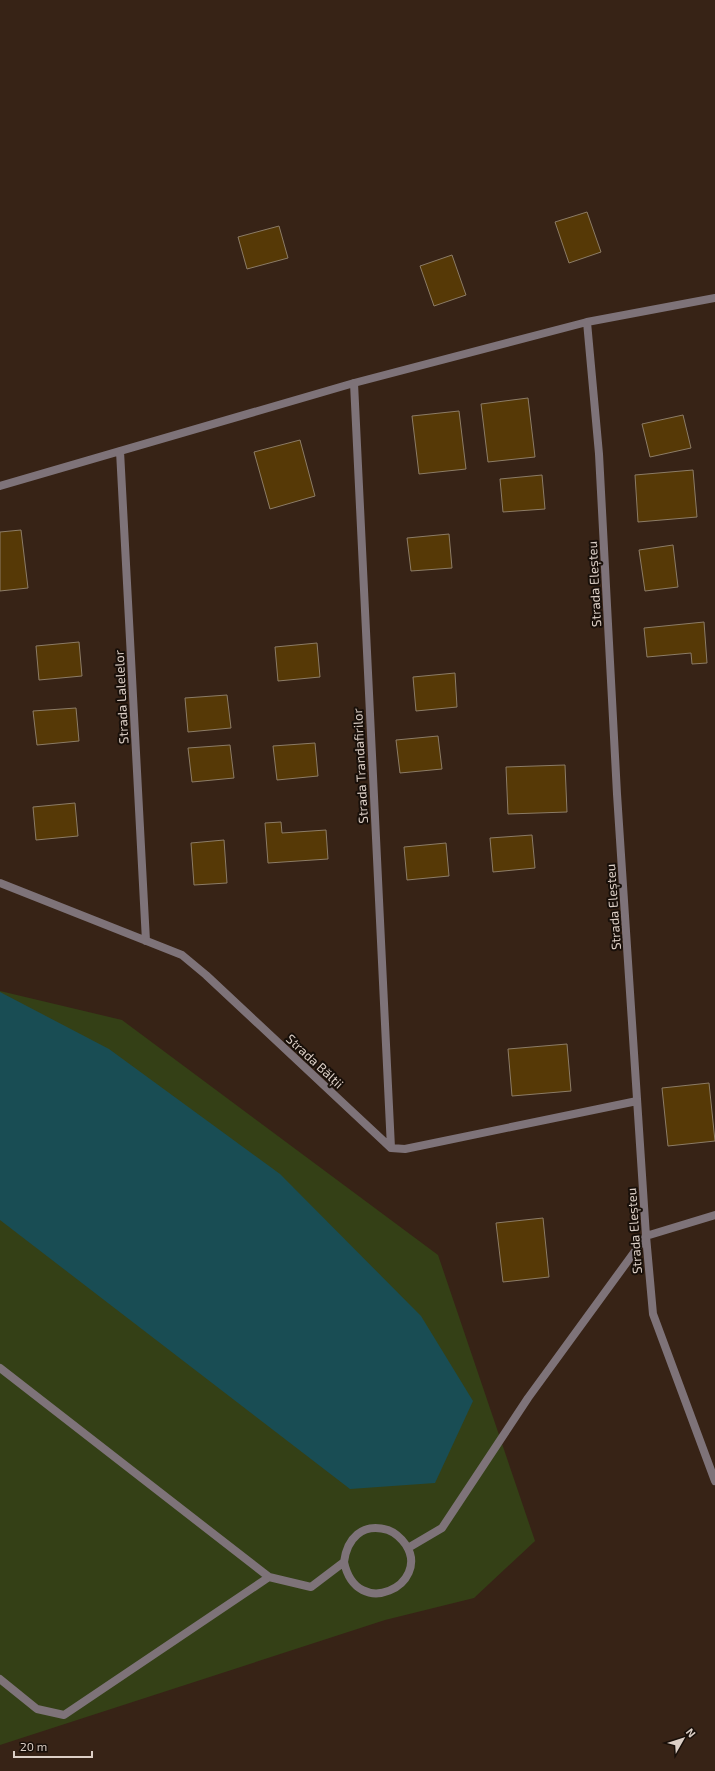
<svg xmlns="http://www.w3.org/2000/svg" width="715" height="1771" font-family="'Exo 2',sans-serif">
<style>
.green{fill:#344016}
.water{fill:#194d54}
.building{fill:#563906;stroke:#8c7c66}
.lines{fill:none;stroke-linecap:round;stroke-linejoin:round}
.lane{stroke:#7e7379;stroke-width:8}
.street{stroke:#7e7379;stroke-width:8}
.labels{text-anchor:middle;stroke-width:4;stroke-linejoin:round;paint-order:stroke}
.street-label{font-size:13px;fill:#dccfc6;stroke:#180f09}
</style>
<rect width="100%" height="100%" fill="#372316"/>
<path class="green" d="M0 991 122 1020 438 1255 535 1541 474 1598 385 1620 0 1745Z"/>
<path class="water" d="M0 992 109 1049 280 1174 421 1316 473 1401 435 1483 350 1489 0 1220Z"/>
<path class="building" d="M587 212 601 252 569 263 555 222Z
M279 226 288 258 247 269 238 237Z
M452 255 466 295 434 306 420 266Z
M528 398 535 457 488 462 481 404Z
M459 411 466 469 419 474 412 416Z
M683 415 691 448 650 457 642 424Z
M300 440 315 496 270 509 254 452Z
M693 470 697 517 638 522 635 475Z
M542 475 545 509 503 512 500 479Z
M21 530 28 588 0 591V532Z
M449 534 452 568 411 571 407 538Z
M673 545 678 587 645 591 639 550Z
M704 622 707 663 692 664 691 653 647 657 644 628Z
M79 642 82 676 39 680 36 646Z
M317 643 320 677 278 681 275 647Z
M455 673 457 707 416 711 413 677Z
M227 695 231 728 188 732 185 698Z
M76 708 79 741 37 745 33 711Z
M438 736 442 769 400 773 396 740Z
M315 743 318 776 277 780 273 746Z
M230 745 234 778 192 782 188 748Z
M565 765 567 812 508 814 506 767Z
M75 803 78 836 36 840 33 807Z
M281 822 282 833 326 830 328 859 268 863 265 823Z
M532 835 535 868 493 872 490 838Z
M224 840 227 883 194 885 191 843Z
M446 843 449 876 407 880 404 847Z
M567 1044 571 1091 512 1096 508 1049Z
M709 1083 715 1141 668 1146 662 1088Z
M543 1218 549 1277 503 1282 496 1223Z"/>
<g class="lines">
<path class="lane" d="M0 1368 269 1577
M408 1548 442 1528 528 1398 646 1236
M0 1679 37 1709 64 1715 269 1577 311 1587 344 1562C347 1539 362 1522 388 1530 396 1533 401 1538 406 1545 431 1584 357 1622 344 1562"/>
<path class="street" d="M587 322 599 454 617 794 646 1236 653 1314 715 1481
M354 383 391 1148
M120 451 146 941
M0 486 354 383 587 322 715 298
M0 883 182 955 206 975 391 1148 405 1149 637 1101
M646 1236 715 1215"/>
</g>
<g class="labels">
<g class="street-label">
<text transform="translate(594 584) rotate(-93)" y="5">Strada Eleșteu</text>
<text transform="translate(121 697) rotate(-93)" y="5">Strada Lalelelor</text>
<text transform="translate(360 766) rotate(-93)" y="5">Strada Trandafirilor</text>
<text transform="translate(613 907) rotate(-94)" y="5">Strada Eleșteu</text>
<text transform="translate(315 1061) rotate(43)" y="5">Strada Bălții</text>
<text transform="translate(634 1231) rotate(-94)" y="5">Strada Eleșteu</text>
</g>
</g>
<g transform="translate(683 1739) rotate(51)" stroke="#180f09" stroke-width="3" paint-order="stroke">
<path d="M0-3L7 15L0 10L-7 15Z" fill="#dccfc6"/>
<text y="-6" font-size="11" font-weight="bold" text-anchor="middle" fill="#dccfc6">N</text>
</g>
<path d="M14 1751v6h78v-6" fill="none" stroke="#dccfc6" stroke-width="2"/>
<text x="20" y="1751" font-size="12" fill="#dccfc6" stroke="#180f09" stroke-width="3" paint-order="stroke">20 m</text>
</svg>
